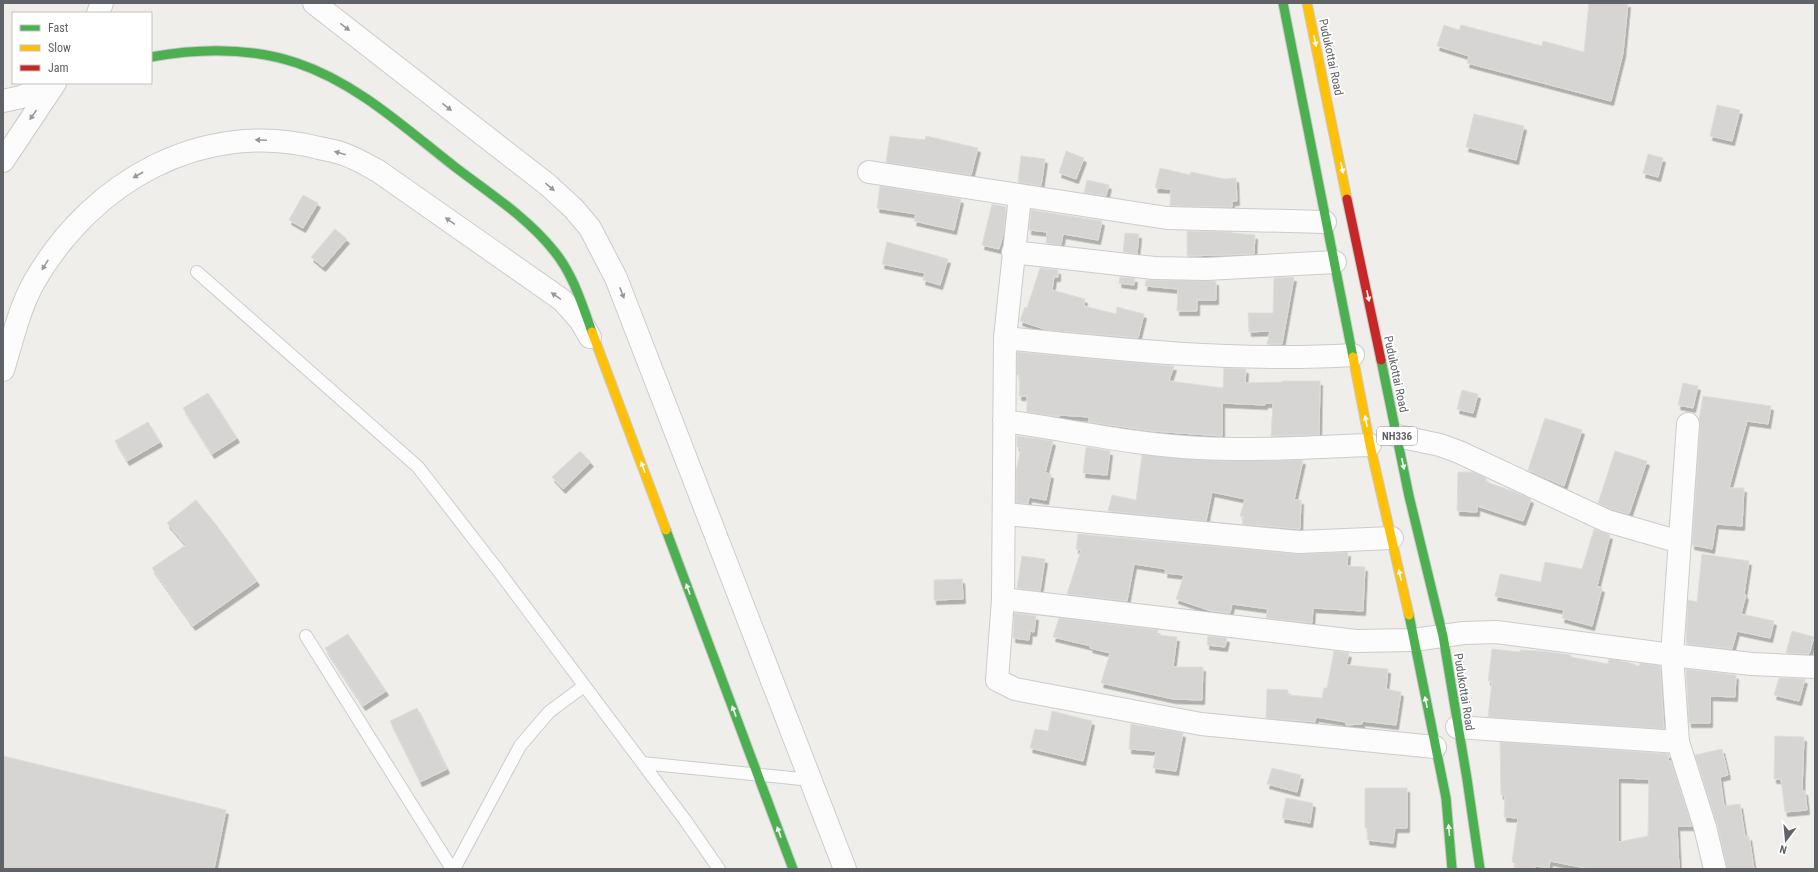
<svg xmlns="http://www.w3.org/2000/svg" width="1818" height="872" font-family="'Roboto Condensed',sans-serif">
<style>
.building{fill:#d6d5d3;stroke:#deddd9;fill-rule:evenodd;filter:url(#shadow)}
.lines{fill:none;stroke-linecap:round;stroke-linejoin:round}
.lane-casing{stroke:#cbcccc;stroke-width:14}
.street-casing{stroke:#cbcccc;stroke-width:24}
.fast-casing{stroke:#cacacb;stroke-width:11}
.slow-casing{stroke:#cacacb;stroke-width:11}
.jam-casing{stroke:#cacacb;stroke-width:11}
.lane{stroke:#fdfcfc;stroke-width:12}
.street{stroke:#fdfcfc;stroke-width:22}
.fast{stroke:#4caf50;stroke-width:9}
.slow{stroke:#ffc107;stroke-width:9}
.jam{stroke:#c62828;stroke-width:9}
.oneway{fill:#96999c}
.oneway2{fill:#f6fbf6}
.labels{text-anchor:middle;stroke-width:3.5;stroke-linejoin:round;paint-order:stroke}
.shield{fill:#fff;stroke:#8f9295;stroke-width:1}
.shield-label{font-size:11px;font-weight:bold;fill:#5f6368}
.street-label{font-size:12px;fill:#5f6368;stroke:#fff}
</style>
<defs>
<filter id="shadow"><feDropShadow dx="2.5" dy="4.5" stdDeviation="0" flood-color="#0004"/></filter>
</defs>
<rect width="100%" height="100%" fill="#efeeea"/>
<path class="building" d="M1589 3H1628L1623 53 1611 101 1467 63 1469 56 1437 46 1444 25 1459 30 1461 25 1542 46 1543 41 1584 52Z
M1717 105 1740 110 1732 141 1710 136Z
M1474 114 1524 126 1516 160 1466 147Z
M890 136 925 140 926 136 978 148 971 175 886 162Z
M1066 151 1084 158 1076 179 1059 173Z
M1648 154 1663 158 1658 177 1643 173Z
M1021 156 1045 159 1041 186 1018 182Z
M1160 168 1190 175 1191 172 1224 179 1236 178 1237 201H1232V207L1170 206 1171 189 1155 188Z
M1087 180 1109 185 1106 196 1084 193Z
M880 186 961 199 954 230 914 221 916 214 877 208Z
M303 195 318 203 303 228 289 220Z
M992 204 1006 207 1004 231 999 249 982 245Z
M1031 210 1102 221 1098 240 1063 234 1061 245 1046 243 1047 232 1029 230Z
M335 229 347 239 323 267 311 257Z
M1187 231 1232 232V233L1255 235 1254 254 1187 256Z
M1125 233 1139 234 1137 254 1123 252Z
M887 242 948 259 940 285 923 280 925 273 882 264Z
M1040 268 1058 270V277H1054L1052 290 1085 299 1084 306 1116 314 1117 307 1144 314 1138 338 1047 330 1020 321 1025 307 1027 308Z
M1120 277 1135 278 1134 285 1119 283Z
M1294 277 1282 344H1267L1270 331 1249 332 1248 313H1273L1274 278Z
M1146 280 1216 281V300H1197V311H1177L1178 289 1145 286Z
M1017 352 1172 366H1174L1169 381 1223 388 1224 368 1246 369 1245 383 1282 382V381H1320L1319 435 1271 436 1273 403H1265V405L1222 403V436L1152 431 1089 422V417L1059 415V417L1027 412V396H1019L1020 375H1017Z
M1683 383 1698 386 1693 408 1678 405Z
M1462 390 1478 394 1473 413 1457 409Z
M208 393 237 438 212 454 183 408Z
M1703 396 1771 406 1768 424 1747 421 1729 488H1744L1742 526 1716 524 1712 549 1692 545 1700 425 1699 420Z
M1545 418 1582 430 1564 486 1528 470Z
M148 422 160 442 127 461 115 441Z
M1017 436 1053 441 1045 473 1051 474 1046 500 1029 497 1028 504 1016 503V471L1021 448 1017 447Z
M1086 447 1110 451 1107 475 1083 473Z
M580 451 591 462 563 489 552 477Z
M1615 451 1647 461 1629 514 1611 509 1598 503Z
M1142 455 1221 461 1303 460 1294 500H1301L1300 529 1242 524 1244 517 1240 516 1245 499 1212 492 1206 521 1108 511 1112 495 1136 500Z
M1458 472H1473L1486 478V482L1515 492 1531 499 1523 521 1477 506V512L1457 511Z
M196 500 217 526 257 581 193 626 152 568 186 545 167 523Z
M1594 529 1610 535 1597 586 1602 588 1592 626 1562 618 1564 610 1495 596 1500 574 1541 582 1545 562 1582 569Z
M1078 534 1298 554 1348 552 1347 566 1365 567 1363 611 1313 608 1312 623 1266 618 1268 609 1232 604 1230 613 1211 611 1176 599 1184 575 1165 573 1166 569 1134 564 1127 601 1067 594 1081 550 1076 549Z
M1702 554 1749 561 1744 594 1746 595 1741 614 1774 621 1770 638 1737 631 1732 649 1687 644 1686 640 1688 600 1697 602Z
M1022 556 1045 559 1040 591 1017 588Z
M962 579 963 599 934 600V580Z
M1014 613 1036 616 1034 632 1030 631 1029 640 1013 638Z
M1059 618 1158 630 1157 635 1177 637 1173 667H1203L1202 700 1173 699 1101 683 1110 653 1090 648 1091 646 1053 637Z
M1792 631 1814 637 1809 654 1786 653Z
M348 634 386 691 363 706 325 648Z
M1208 636 1227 638 1225 647 1207 645Z
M1492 649 1520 652V650L1542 651 1571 655V657L1608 664 1609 659 1627 662 1639 666 1640 663 1660 666 1664 729 1488 717 1492 681H1488Z
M1334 651 1349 653 1346 665 1388 669 1386 689 1401 692 1396 725 1362 721V724L1346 725V722L1316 717 1315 722 1266 718 1267 689 1288 690V695L1322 698 1324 688H1327Z
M1686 669 1736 675 1735 697 1710 696V723H1689Z
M1779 678 1805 679 1799 701 1774 695Z
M417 708 447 769 420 782 390 721Z
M1052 711 1092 721 1083 761 1030 748 1035 729 1048 731Z
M1131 724 1183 733 1176 771 1153 768 1156 751 1129 749Z
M1775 736 1804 737 1802 791H1805L1807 810 1785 812 1781 779H1774Z
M1500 742 1669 754 1668 761H1671L1692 826H1677L1679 869H1590L1550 861 1549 868 1535 866V869H1515V863L1512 862 1518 818 1504 817 1505 795H1501ZM1618 778 1649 779 1648 836 1618 842Z
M1722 749 1728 775 1720 777 1724 806 1740 804 1745 837 1749 836 1754 869H1727L1717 824 1695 755Z
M3 756 226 810 214 869H3Z
M1272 768 1301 775 1297 792 1267 784Z
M1365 788H1407V828H1395L1393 843 1367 840 1368 828H1365Z
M1286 798 1313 803 1310 823 1282 818Z"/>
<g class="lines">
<defs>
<path id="lane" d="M197 272 418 467 497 569 685 820 719 869
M306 636 452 869
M642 763 811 780
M454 869 520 746 549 712 584 686"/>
<path id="street" d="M314 3 548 185 574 209 590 228 616 278 845 869
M98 13 102 3
M3 101 21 97 55 83
M3 161 55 83
M869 172 1167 218 1325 222
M1020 196 1005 338 1003 599 997 680 1015 689 1201 724 1435 747
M1013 252 1154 268 1206 269 1335 262
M1005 338C1121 350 1237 362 1353 355
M3 370C12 341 19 309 34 282 92 181 203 118 319 148 328 150 337 151 346 155 357 159 367 165 378 171L562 300 580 320 590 337
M1004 421C1070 430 1134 445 1200 448 1257 451 1314 447 1370 445
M1688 424 1672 655 1678 742 1705 827 1715 869
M1397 436 1440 445 1459 452 1607 521 1680 542
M1005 514 1299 542 1392 538
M1003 599 1356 641 1413 640 1464 633 1496 632 1672 655 1752 664 1815 667
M1457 727 1678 742"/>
<path id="fast" d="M1283 3 1353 357
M151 57C200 48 249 47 297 63 357 83 406 129 455 167 489 193 527 217 554 251 573 274 582 304 592 332
M1381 360 1409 496 1443 636 1467 779 1480 869
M666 530 793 869
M1409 615 1446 798 1452 869"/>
<path id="slow" d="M1307 3 1347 199
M592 332 666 530
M1353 357 1370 445 1409 615"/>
<path id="jam" d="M1347 199 1381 360"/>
</defs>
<use href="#lane" class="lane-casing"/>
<use href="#street" class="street-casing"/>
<use href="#fast" class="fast-casing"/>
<use href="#slow" class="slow-casing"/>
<use href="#jam" class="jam-casing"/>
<use href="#lane" class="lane"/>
<use href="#street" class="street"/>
<use href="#fast" class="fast"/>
<use href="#slow" class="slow"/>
<use href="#jam" class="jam"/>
</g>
<defs><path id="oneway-solid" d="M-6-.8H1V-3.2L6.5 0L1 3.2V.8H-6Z"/></defs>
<g class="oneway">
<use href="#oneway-solid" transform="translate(345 27) rotate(38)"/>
<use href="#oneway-solid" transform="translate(447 107) rotate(38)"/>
<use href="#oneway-solid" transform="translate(33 115) rotate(125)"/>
<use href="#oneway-solid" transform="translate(261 140) rotate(-178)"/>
<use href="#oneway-solid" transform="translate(340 153) rotate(-164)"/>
<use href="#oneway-solid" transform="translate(138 175) rotate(150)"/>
<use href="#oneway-solid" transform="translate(550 187) rotate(40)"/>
<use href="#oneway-solid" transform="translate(450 221) rotate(-145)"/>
<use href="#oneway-solid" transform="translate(45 265) rotate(122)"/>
<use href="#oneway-solid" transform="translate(622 293) rotate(69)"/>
<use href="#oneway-solid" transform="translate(556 296) rotate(-145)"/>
</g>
<g class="oneway2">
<use href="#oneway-solid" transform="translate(1315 41) rotate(78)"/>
<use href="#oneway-solid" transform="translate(1342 168) rotate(78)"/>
<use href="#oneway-solid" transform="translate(1368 296) rotate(78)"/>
<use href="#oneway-solid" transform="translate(1366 421) rotate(-101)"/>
<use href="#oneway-solid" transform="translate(1403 464) rotate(78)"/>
<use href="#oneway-solid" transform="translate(643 467) rotate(-110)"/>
<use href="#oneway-solid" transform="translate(1400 575) rotate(-103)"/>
<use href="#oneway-solid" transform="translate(688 589) rotate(-110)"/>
<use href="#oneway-solid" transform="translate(1426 702) rotate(-102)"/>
<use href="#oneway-solid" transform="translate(734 711) rotate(-110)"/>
<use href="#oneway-solid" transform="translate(1449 830) rotate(-95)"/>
<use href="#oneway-solid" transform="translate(779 832) rotate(-110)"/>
</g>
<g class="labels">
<rect class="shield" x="1377" y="427" width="40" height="18" rx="3"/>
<g class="shield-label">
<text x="1397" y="440">NH336</text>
</g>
<g class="street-label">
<text transform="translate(1331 57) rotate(78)" y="4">Pudukottai Road</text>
<text transform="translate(1396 374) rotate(78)" y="4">Pudukottai Road</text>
<text transform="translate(1464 692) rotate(81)" y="4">Pudukottai Road</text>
</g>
</g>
<rect width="1818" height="872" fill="none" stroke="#5f6368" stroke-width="8"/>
<rect x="12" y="12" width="140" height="72" fill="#ffffff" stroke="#bfc1c3"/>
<rect x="20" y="25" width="20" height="6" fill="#4caf50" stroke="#bfc1c3"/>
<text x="48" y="32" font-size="12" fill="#5f6368">Fast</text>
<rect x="20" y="45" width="20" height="6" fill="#ffc107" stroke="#bfc1c3"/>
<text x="48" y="52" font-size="12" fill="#5f6368">Slow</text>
<rect x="20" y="65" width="20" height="6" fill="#c62828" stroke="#bfc1c3"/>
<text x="48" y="72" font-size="12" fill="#5f6368">Jam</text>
<g transform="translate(1786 840) rotate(196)" stroke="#ffffff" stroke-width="3" paint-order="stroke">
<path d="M0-3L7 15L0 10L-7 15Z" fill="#5f6368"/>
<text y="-6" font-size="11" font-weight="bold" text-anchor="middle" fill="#5f6368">N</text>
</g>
</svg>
